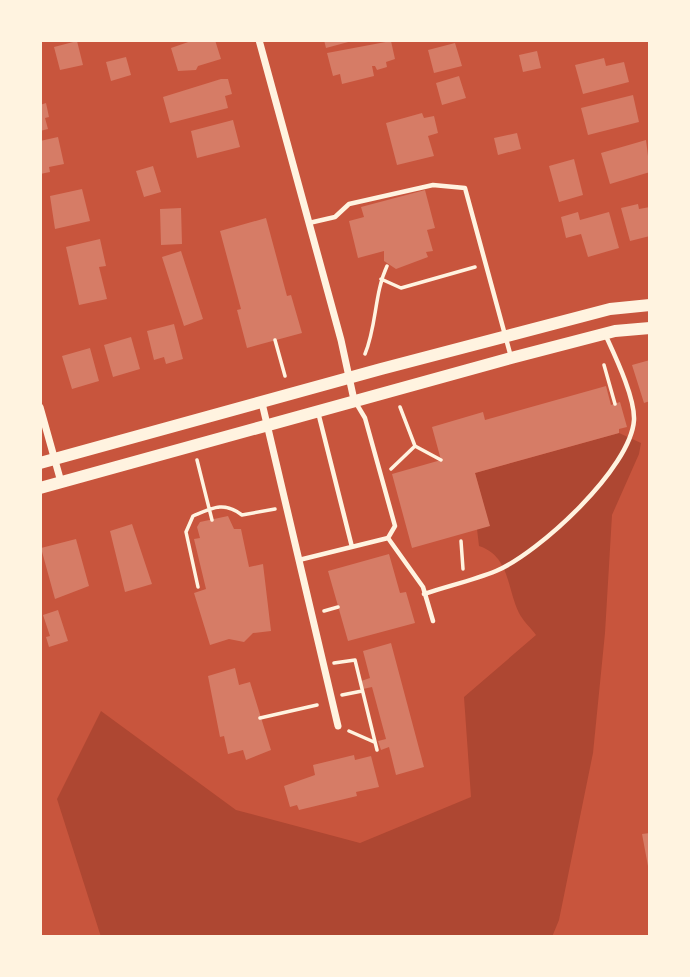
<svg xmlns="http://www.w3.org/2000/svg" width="690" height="977" font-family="'Fira Sans',sans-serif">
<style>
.green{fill:#ae4732}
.building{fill:#d67c66}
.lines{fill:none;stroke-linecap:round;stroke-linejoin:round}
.path{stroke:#fff3e0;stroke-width:3.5}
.service{stroke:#fff3e0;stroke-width:4.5}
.minor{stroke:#fff3e0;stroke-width:7}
.secondary{stroke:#fff3e0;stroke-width:12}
</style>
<rect width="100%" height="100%" fill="#c8553d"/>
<path class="green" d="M619 433 641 443 639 454 612 515 605 633 593 753 559 920 552 937H101L57 799 101 711 236 810 360 843 471 797 464 697 536 635C531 628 523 621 519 613 507 589 510 556 479 546L477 529 489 525 475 473Z"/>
<path class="building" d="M194 40H215L221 59 198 66 196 70 178 71 171 48Z
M324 40H352V41L326 48Z
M77 41 83 65 60 70 54 47Z
M391 41 395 59 386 62 387 67 377 70 375 66H372L374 76 342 84 340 74 333 76 327 53Z
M455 43 462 66 434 73 428 50Z
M537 51 541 68 523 72 519 55Z
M126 57 131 75 111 81 106 62Z
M604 58 606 66 624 62 629 82 583 94 575 65Z
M459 76 466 98 442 105 436 83Z
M221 79H228L232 94 225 96 228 108 170 123 163 97Z
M633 95 639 122 588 135 581 108Z
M46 103 49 117 45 118 48 129 40 131V105Z
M422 113 424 118 434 116 438 133 428 136 434 156 397 165 386 123Z
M233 120 240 147 197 158 191 131Z
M517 133 521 149 498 155 494 138Z
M58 137 64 164 49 167 50 172 40 174V141Z
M646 140 650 172 610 184 601 153Z
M574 159 583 195 559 202 549 166Z
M153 166 161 192 144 197 136 171Z
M82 189 90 221 55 229 50 196Z
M425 190 435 228 427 230 433 251 426 252 428 257 396 269 384 261V251L358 258 349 221 364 217 361 207Z
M638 204 639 209 650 207V236L630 241 621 208Z
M181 208 182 244 161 245 160 209Z
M578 212 580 220 609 212 619 248 588 257 581 234 566 238 561 217Z
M266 218 287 296 291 295 302 333 247 348 237 310 241 309 220 231Z
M100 239 106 266 99 267 107 299 79 305 66 247Z
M181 251 203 319 184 326 162 257Z
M174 324 183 359 166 364 164 357 154 360 147 331Z
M131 337 140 369 113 377 104 345Z
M90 348 99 381 72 389 62 356Z
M650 360V401L644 403 632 365Z
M606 386 611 405 620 402 627 427 619 429V433L475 473 490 526 412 548 392 474 441 460 432 427 483 412 485 420Z
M228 516 234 529H241L249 567 263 564 271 631 253 633 244 642 229 639 210 645 194 593 206 589 194 539 200 538 197 527 200 522Z
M132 524 152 584 125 592 110 531Z
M76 539 89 586 55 599 41 548Z
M389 554 400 593 406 592 415 623 348 641 328 571Z
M58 610 68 641 49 647 46 637 50 636 43 615Z
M391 643 424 767 396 775 389 747 381 750 378 741 386 739 372 687 363 689 361 681 370 678 363 651Z
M235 668 239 685 250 682 271 750 246 760 243 750 228 754 224 736 220 737 208 676Z
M354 755 355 760 371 756 379 787 356 792 357 796 299 810 297 805 290 807 284 786 315 775 313 765Z
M650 833V866H648L642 834Z"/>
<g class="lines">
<path class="path" d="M381 279 401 288 475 267
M275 340 285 376
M365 354C377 325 374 294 387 266
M604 365 615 404
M400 407 415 446 441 460
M197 460 212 520
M391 469 415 446
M461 541 463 569
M198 587 186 532 193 516C212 508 224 501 242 515L275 509
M324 611 338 607
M334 663 355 660 377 750
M342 695 362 691
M260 718 317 705
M349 731 374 742"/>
<path class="service" d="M309 223 335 217 349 204 433 185 465 188 511 357
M318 412 352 547
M388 538 423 587 433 621
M299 560 388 538 395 526 365 418 356 403
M424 594C448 586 474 580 496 571 539 553 631 468 634 420 635 397 615 356 605 334"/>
<path class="minor" d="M259 40 341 340 354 400
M262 403 338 726
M40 407 61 482"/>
<path class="secondary" d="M40 463 381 369 610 309 650 305
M40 488 511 358 615 331 650 328"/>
</g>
<rect width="690" height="977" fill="none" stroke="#fff3e0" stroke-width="84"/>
</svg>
